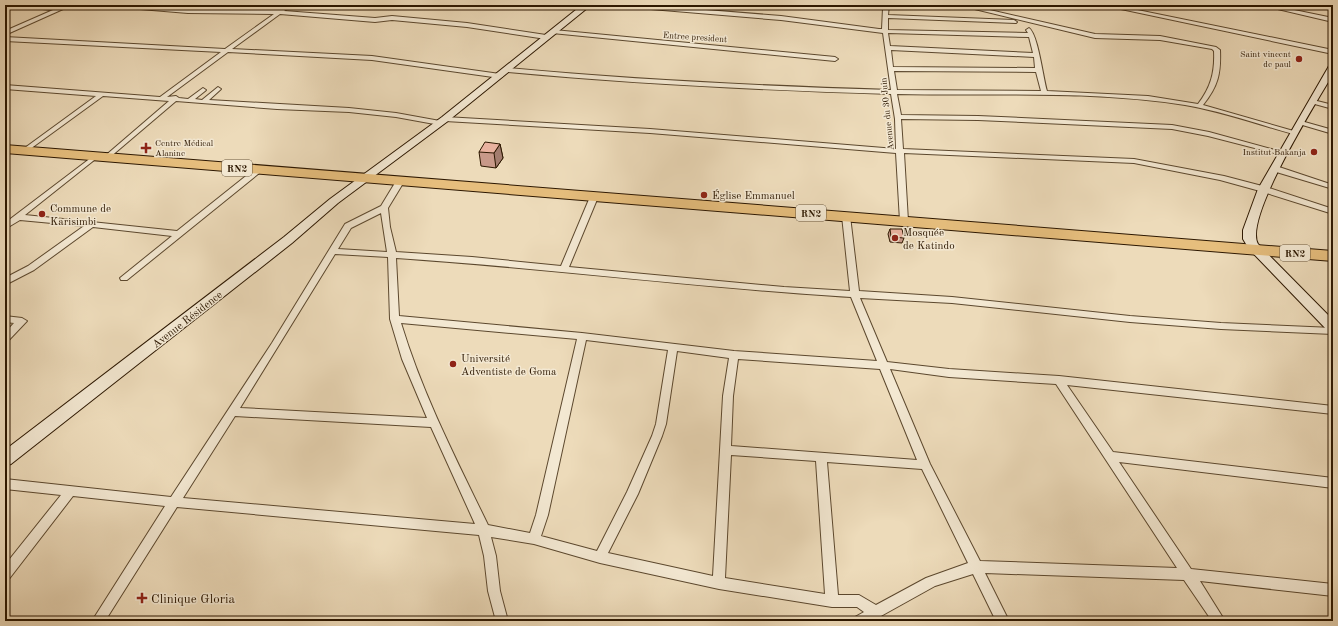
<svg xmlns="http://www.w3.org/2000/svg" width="1338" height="626" font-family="'Old Standard TT',serif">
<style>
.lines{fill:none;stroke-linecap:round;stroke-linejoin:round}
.street-casing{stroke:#5c482e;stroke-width:2}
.secondary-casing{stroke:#2c1700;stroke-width:2}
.highway-casing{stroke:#2c1700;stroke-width:2}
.street{fill:#f3e8d2;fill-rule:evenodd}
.secondary{fill:#f3e8d2;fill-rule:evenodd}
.highway{fill:#e6be7d;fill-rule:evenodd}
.wall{fill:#c89989;stroke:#2c1700}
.shaded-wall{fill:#a37d6f;stroke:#2c1700}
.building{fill:#e9b29f;stroke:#2c1700}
.poi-dot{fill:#8f2418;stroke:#f3e8d2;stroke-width:1.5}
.labels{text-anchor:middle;stroke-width:3;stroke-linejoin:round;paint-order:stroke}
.far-street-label{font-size:9px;fill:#2c1700;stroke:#f3e8d2}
.far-poi-label{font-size:9px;fill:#2c1700;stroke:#f3e8d2;text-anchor:end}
.shield{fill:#f3e8d2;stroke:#68563f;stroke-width:1}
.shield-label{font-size:10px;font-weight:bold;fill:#2c1700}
.poi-label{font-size:11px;fill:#2c1700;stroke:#f3e8d2;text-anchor:start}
.street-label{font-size:11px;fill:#2c1700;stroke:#f3e8d2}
.near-poi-label{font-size:13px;fill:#2c1700;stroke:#f3e8d2;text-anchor:start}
</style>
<rect width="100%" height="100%" fill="#eddbba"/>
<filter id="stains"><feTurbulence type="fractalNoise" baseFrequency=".005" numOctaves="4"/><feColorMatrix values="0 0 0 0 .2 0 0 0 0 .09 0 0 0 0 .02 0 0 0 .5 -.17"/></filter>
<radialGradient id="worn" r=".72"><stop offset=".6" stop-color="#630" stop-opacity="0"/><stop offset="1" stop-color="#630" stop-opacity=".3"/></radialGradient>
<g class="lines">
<defs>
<path id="street" d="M18 5 59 8 65 5H72L5 35V31L53 10 21 7Z
M113 5H135L188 9 278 10 286 5H292L284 11 375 18 392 16 467 23 546 35 549 37 546 39 467 27 392 20 375 22 280 14 232 49 372 56 500 74 503 76 500 78 372 60 228 52 167 97 176 96 179 98 188 99 203 88 206 90 205 91 195 99 202 100 218 87 221 89 220 90 209 100 349 108 396 113 440 121 443 123 440 125 396 117 349 112 277 109 176 101 109 158 107 159 103 157 105 156 169 101 103 96 26 152H22V150L96 96 5 89V85L160 97 221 52 5 41V37L225 49 274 14 188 13 116 7Z
M624 5H645L781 16 879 29H882L883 8 864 5H889L888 15 1014 20 1017 22 1016 23 888 18V30L1028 33 1026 30 1029 28C1038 34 1043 78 1047 91L1148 96 1198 104C1211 87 1215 72 1214 51L1212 49 1160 40 1095 38 958 5H968L1095 34 1160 36 1216 47 1220 50C1221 74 1218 86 1203 105L1297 132V134H1293C1257 124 1221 111 1185 105 1090 90 993 96 897 94L901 115 978 116 1172 125 1209 132 1286 153V155H1282L1208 136 1172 129 978 120 901 119 903 149 1134 159 1224 176 1266 187 1333 209V214L1260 191 1220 180 1134 163 904 153 908 221 904 223 900 221 896 153 650 133 445 121 442 119 445 117 650 129 896 149 895 119 891 94C763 90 635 84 508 72L505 70 508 68C635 80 763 86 891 90L883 33 781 20 627 7ZM888 33 1029 37 1033 53 890 46ZM891 50 1034 57 1035 68 893 67ZM894 71 1036 72 1041 91 897 90Z
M1102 5H1113L1333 50V54Z
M1260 5H1270L1333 18V22Z
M554 30 835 57 838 59 835 61 552 33 551 32Z
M1313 100 1333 105V109L1311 103 1310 102Z
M1301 121 1333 130V134L1299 124V122Z
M96 154 98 155V157L25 215 177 231 256 168H262L263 170 127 280H121L120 278 172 236 93 227 34 270 5 285V278L28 266 84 226 20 220 5 229V223Z
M1273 167H1279L1333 185V189L1273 171Z
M398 178H401L405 180 388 208 390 227 396 252 472 257 561 266 590 197 594 195 598 197 569 267 784 287 850 291 842 216 846 214 850 216 859 291 952 297 1130 316 1221 323 1333 328V334L1221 329 1130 322 952 303 860 298 887 362 949 369 1059 376 1333 406V414L1067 385 1113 452 1333 478V488L1119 462 1191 569 1333 584V596L1200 581 1225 621H1212L1184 580 985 573 1009 621H996L973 574 935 586 872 621H854L855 617 864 612 857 607H832L719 589 600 563 534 544 491 537 496 556 500 591 508 621H496L488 591 484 556 479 535 177 507 105 621H92L165 506 73 496 9 579 5 581V565L61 495 5 489V479L171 497 272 343 345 224 381 206ZM381 213 387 252 338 249 351 228ZM335 254 388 257 390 319 402 359 427 418 240 408ZM396 258C548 268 699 288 851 297L877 361 734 351 582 333 399 316ZM401 323 577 339 536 515 530 533 488 525C456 459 422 393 401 323ZM586 340 668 350 656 424 652 436 627 492 597 551 541 536 548 515ZM677 351 729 358 723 396 713 576 608 553 638 494 662 436 666 424ZM738 359 880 369 917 460 731 446 733 396ZM890 369 949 377 1056 384 1177 568 980 561 930 464ZM235 416 431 427 475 524 183 498ZM731 455 816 461 825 594 725 578ZM827 462 922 469 968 563 926 578 876 605 859 595H838Z
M5 316 22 318 27 321 8 341 5 342V333L14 323 5 322Z"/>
<path id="secondary" d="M582 5H591L448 121 338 203 292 243 11 464 5 466V450L284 237 330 199 442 117Z
M1333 63V74C1317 101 1243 219 1258 244L1333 320V333L1328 331 1249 249 1243 239V230L1258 189 1329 66Z"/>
<path id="highway" d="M5 145 1333 251V261L5 153Z"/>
</defs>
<use href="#street" class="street-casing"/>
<use href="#secondary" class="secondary-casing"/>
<use href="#highway" class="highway-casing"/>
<use href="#street" class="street"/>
<use href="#secondary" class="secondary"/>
<use href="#highway" class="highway"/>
</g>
<path class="wall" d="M500 144 503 158 496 168 481 166 479 152Z
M890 229 904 238 902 243 890 242 888 234Z"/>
<path class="shaded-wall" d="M500 144 503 158 496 168 494 153Z"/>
<path class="building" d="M485 142 500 144 494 153 479 152Z
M890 229H902L904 238 891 237Z"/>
<g class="poi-dot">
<circle cx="1299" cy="59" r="4"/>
<path d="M144 142h4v4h4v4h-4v4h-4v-4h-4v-4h4z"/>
<circle cx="1314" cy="152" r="4"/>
<circle cx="704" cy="195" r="4"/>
<circle cx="42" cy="214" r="4"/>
<circle cx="895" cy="238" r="4"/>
<circle cx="453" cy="364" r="4"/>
<path d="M140 592h4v4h4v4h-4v4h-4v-4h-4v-4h4z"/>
</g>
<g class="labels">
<g class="far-street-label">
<text transform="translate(695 37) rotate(4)" y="3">Entree president</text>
<text transform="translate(887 114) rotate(-96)" y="3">Avenue du 30 Juin</text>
</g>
<g class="far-poi-label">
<text x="1291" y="57">Saint vincent<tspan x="1291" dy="10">de paul</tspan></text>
<text x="155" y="146" text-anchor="start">Centre Médical<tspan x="155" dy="10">Alanine</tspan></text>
<text x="1306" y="155">Institut Bakanja</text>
</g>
<g class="shield">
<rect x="222" y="160" width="30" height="16" rx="3"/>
<rect x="796" y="205" width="30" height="16" rx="3"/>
<rect x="1280" y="245" width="30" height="16" rx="3"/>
</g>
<g class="shield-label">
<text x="237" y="172">RN2</text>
<text x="811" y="217">RN2</text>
<text x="1295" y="257">RN2</text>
</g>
<g class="poi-label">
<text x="712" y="199">Église Emmanuel</text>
<text x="50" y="212">Commune de<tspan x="50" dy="13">Karisimbi</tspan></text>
<text x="903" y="236">Mosquée<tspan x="903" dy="13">de Katindo</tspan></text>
<text x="461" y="362">Université<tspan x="461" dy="13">Adventiste de Goma</tspan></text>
</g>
<g class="street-label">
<text transform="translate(187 319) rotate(-38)" y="4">Avenue Résidence</text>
</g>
<g class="near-poi-label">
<text x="151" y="603">Clinique Gloria</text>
</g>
</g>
<rect width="1338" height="626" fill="none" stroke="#eddbba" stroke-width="20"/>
<rect x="6" y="6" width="1326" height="614" fill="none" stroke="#2c1700" stroke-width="2"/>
<rect x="10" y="10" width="1318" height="606" fill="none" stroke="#2c1700"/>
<rect width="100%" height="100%" filter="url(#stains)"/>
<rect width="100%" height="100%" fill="url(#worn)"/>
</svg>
